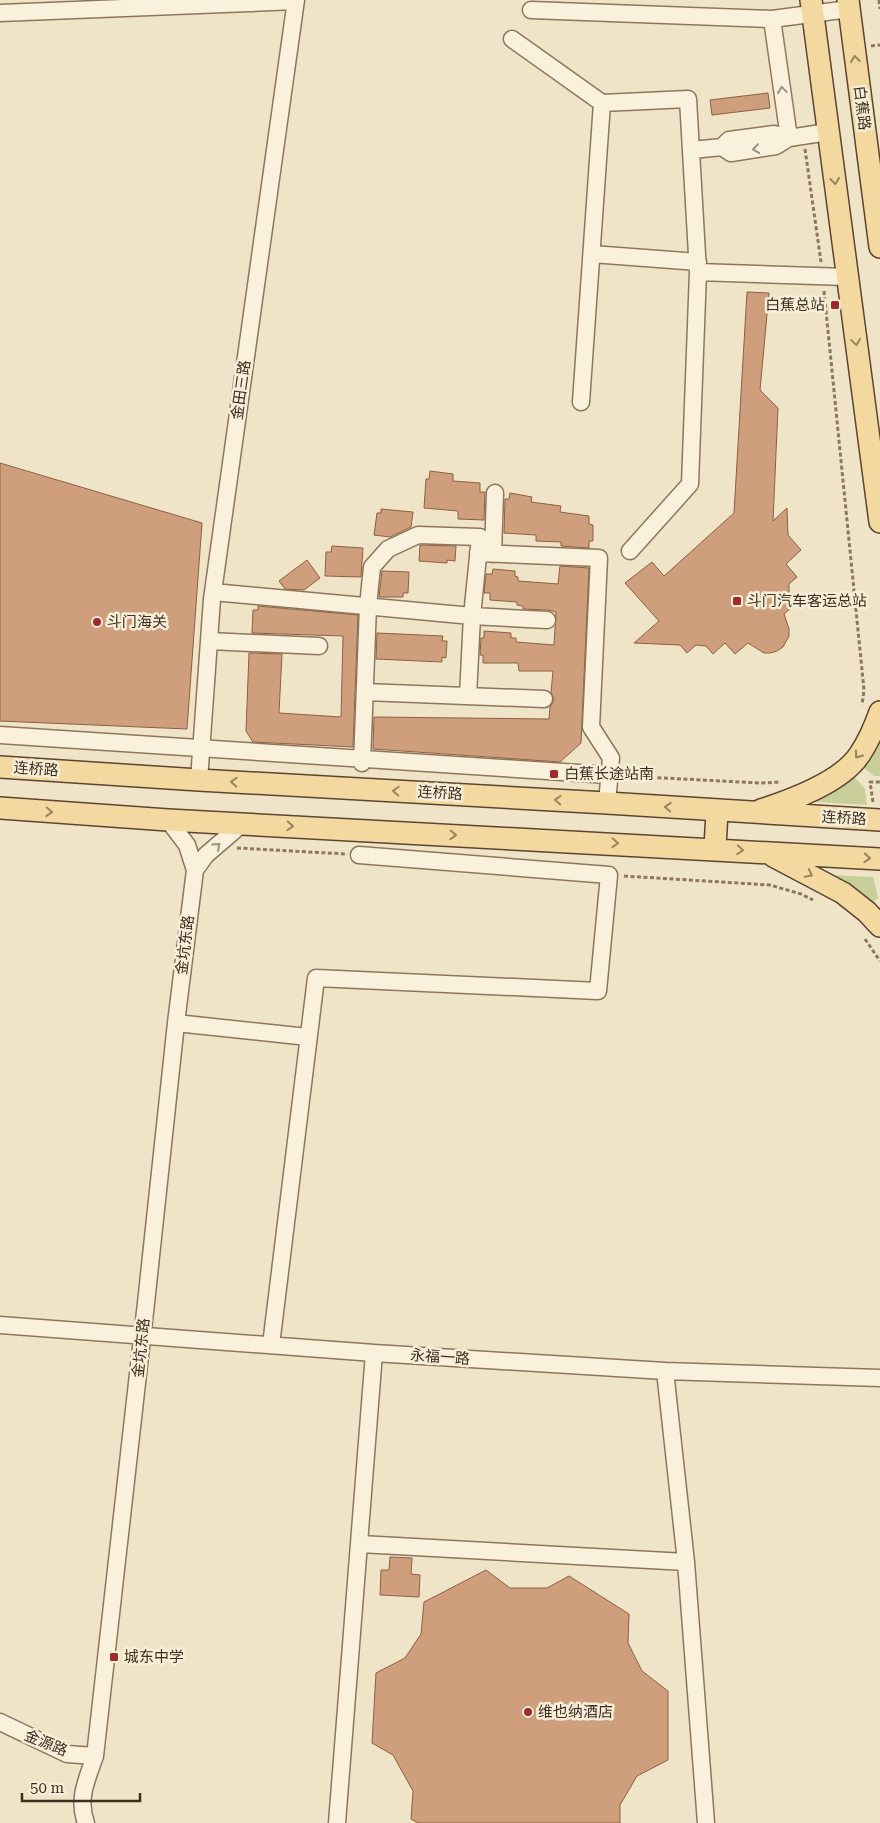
<svg xmlns="http://www.w3.org/2000/svg" width="880" height="1823" font-family="'Roboto Serif','Noto Sans SC',serif">
<style>
.green{fill:#c9cf9b}
.building{fill:#cf9f7d;stroke:#8d5f41}
.lines{fill:none;stroke-linecap:round;stroke-linejoin:round}
.minor-casing{stroke:#8d765c;stroke-width:19}
.major-casing{stroke:#5b4430;stroke-width:24}
.path{stroke:#8d765c;stroke-width:3;stroke-dasharray:4 2.5;stroke-linecap:butt}
.minor{stroke:#faf1dc;stroke-width:16}
.major{stroke:#f3d9a0;stroke-width:21}
.oneway{stroke:#988460}
.oneway2{stroke:#9c907e}
.poi-dot{fill:#9e2a2b;stroke:#f7eed8;stroke-width:2}
.labels{text-anchor:middle;stroke-width:5;stroke-linejoin:round;paint-order:stroke}
.street-label{font-size:15px;fill:#3d2e20;stroke:#f7eed8}
.poi-label{font-size:15px;fill:#3d2e20;stroke:#f7eed8;text-anchor:start}
</style>
<rect width="100%" height="100%" fill="#f0e4c8"/>
<path class="green" d="M880 727V776H874L860 765Z
M852 774 865 789 867 805 817 802V797Z
M832 875 873 877 878 898 871 905Z"/>
<path class="building" d="M768 93 770 108 712 115 710 100Z
M747 292 769 293 760 390 778 408 773 521 787 508 788 535 801 550 786 564 797 577 789 584V596L796 604 784 614 789 629V636L783 647 777 651 770 653H764L748 643 735 654 725 643 713 654 706 646 696 645 687 653 680 645 634 643 659 621 625 583 652 562 664 576 734 513Z
M0 463 202 523 187 729 0 721Z
M430 471 453 474V481L480 483V492H485L484 520 458 519V511L424 508 426 479H429Z
M510 493 532 497 531 502 561 506 560 512 589 516V524L593 525V541H589V548L561 546V542L536 541V535L504 533 505 499H509Z
M381 509 413 512 411 527 390 537 374 535 377 513H381Z
M420 545 456 546 455 561 447 560V563L419 561Z
M332 546 363 548 361 577 325 576 326 552H331Z
M307 560 320 578 304 590 285 589 279 581Z
M560 566 589 568 581 743 560 762 373 749 374 717 549 719 550 707 554 700 551 692 553 671H519L518 663H483V655H480L481 638H484V631L511 633V638H516V642L554 645 556 612 548 610 523 609V606L517 605V602L490 600V593H484L486 574H492L493 569 515 571V576L518 577V581L558 584Z
M382 571 409 572 408 593H403V597H379Z
M258 606 358 615 353 747 253 742 246 731 249 653 282 654 279 713 341 717 343 636 252 633 253 610H258Z
M377 633 443 636 442 641H447L446 658 442 657V662L376 659Z
M390 1557 412 1558 411 1574 420 1575 419 1597 380 1595 381 1570H389Z
M486 1570 510 1588H547L569 1576 629 1614 628 1643 642 1671 668 1691V1760L637 1776 620 1805V1823H418L411 1819 413 1791 393 1755 372 1743 376 1673 405 1658 421 1634 424 1602Z"/>
<g class="lines">
<defs>
<path id="minor" d="M531 10 772 19 849 9
M0 13 296 1
M772 19 789 138
M512 39 602 103 688 99 698 272 690 484 630 551
M722 147 731 153 776 146 789 138 828 132
M692 150 722 147 729 140 774 134 789 138
M592 254 698 262
M698 272 847 277
M581 402 602 103
M478 553 599 558 591 727 611 758 607 803
M493 554 495 493
M213 592 472 616 547 620
M209 641 319 646
M365 692 544 699
M0 735 609 775
M362 763 368 606 372 567 388 549 418 535 480 537 472 616 468 696
M199 780 212 599 296 0
M195 870 206 855 242 824
M176 1023 308 1037
M0 1325 374 1353 665 1371 880 1378
M271 1345 316 978 598 991 609 875 359 855
M665 1371 686 1562 706 1823
M360 1544 686 1562
M0 1722 67 1754 95 1756
M86 1823C77 1799 87 1779 95 1756L146 1303 176 1023 195 870 187 845 168 820
M337 1823 374 1353"/>
<path id="major" d="M811 0 880 522
M848 0 880 247
M0 767 199 780 607 803 880 820
M0 808 168 820 880 859
M761 810C792 800 842 782 860 754 868 742 875 726 880 712
M715 848 717 811
M773 856 843 893 867 912 880 926"/>
</defs>
<use href="#minor" class="minor-casing"/>
<use href="#major" class="major-casing"/>
<path class="path" d="M879 0 880 9
M871 46 880 45
M805 149 821 262
M824 291 864 690 862 705
M625 776 760 783 781 782
M873 802 870 782H880
M237 848 346 854
M624 876 770 885 801 894 813 900
M865 939 880 961"/>
<use href="#minor" class="minor"/>
<use href="#major" class="major"/>
</g>
<defs><path id="oneway-chevron" d="M-2-3.5L2.5 0L-2 3.5" fill="none" stroke-width="1.6" stroke-linecap="round" stroke-linejoin="round" transform="scale(1.25)"/></defs>
<g class="oneway">
<use href="#oneway-chevron" transform="translate(855 59) rotate(-97)"/>
<use href="#oneway-chevron" transform="translate(835 181) rotate(83)"/>
<use href="#oneway-chevron" transform="translate(856 342) rotate(82)"/>
<use href="#oneway-chevron" transform="translate(858 755) rotate(126)"/>
<use href="#oneway-chevron" transform="translate(234 782) rotate(-177)"/>
<use href="#oneway-chevron" transform="translate(396 791) rotate(-177)"/>
<use href="#oneway-chevron" transform="translate(558 800) rotate(-177)"/>
<use href="#oneway-chevron" transform="translate(668 807) rotate(-176)"/>
<use href="#oneway-chevron" transform="translate(49 812) rotate(4)"/>
<use href="#oneway-chevron" transform="translate(290 826) rotate(3)"/>
<use href="#oneway-chevron" transform="translate(453 835) rotate(3)"/>
<use href="#oneway-chevron" transform="translate(615 843) rotate(3)"/>
<use href="#oneway-chevron" transform="translate(740 850) rotate(4)"/>
<use href="#oneway-chevron" transform="translate(867 858) rotate(3)"/>
<use href="#oneway-chevron" transform="translate(809 874) rotate(27)"/>
</g>
<g class="oneway2">
<use href="#oneway-chevron" transform="translate(782 90) rotate(-98)"/>
<use href="#oneway-chevron" transform="translate(756 149) rotate(172)"/>
<use href="#oneway-chevron" transform="translate(217 846) rotate(-42)"/>
</g>
<g class="poi-dot">
<rect x="830" y="300" width="10" height="10" rx="2.5"/>
<rect x="732" y="596" width="10" height="10" rx="2.5"/>
<circle cx="97" cy="622" r="5"/>
<rect x="549" y="769" width="10" height="10" rx="2.5"/>
<rect x="109" y="1652" width="10" height="10" rx="2.5"/>
<circle cx="528" cy="1712" r="5"/>
</g>
<g class="labels">
<g class="street-label">
<text transform="translate(862 108) rotate(83)" y="5">白蕉路</text>
<text transform="translate(241 390) rotate(-82)" y="5">金田三路</text>
<text transform="translate(36 769) rotate(4)" y="5">连桥路</text>
<text transform="translate(440 793) rotate(3)" y="5">连桥路</text>
<text transform="translate(844 818) rotate(3)" y="5">连桥路</text>
<text transform="translate(185 945) rotate(-83)" y="5">金坑东路</text>
<text transform="translate(141 1348) rotate(-84)" y="5">金坑东路</text>
<text transform="translate(440 1357) rotate(4)" y="5">永福一路</text>
<text transform="translate(46 1743) rotate(22)" y="5">金源路</text>
</g>
<g class="poi-label">
<text x="825" y="310" text-anchor="end">白蕉总站</text>
<text x="747" y="606">斗门汽车客运总站</text>
<text x="107" y="627">斗门海关</text>
<text x="564" y="779">白蕉长途站南</text>
<text x="124" y="1662">城东中学</text>
<text x="538" y="1717">维也纳酒店</text>
</g>
</g>
<path d="M22 1793v8h118v-8" fill="none" stroke="#3d2e20" stroke-width="2.5"/>
<text x="30" y="1793" font-size="15" fill="#3d2e20" stroke="#f7eed8" stroke-width="4" paint-order="stroke">50 m</text>
</svg>
